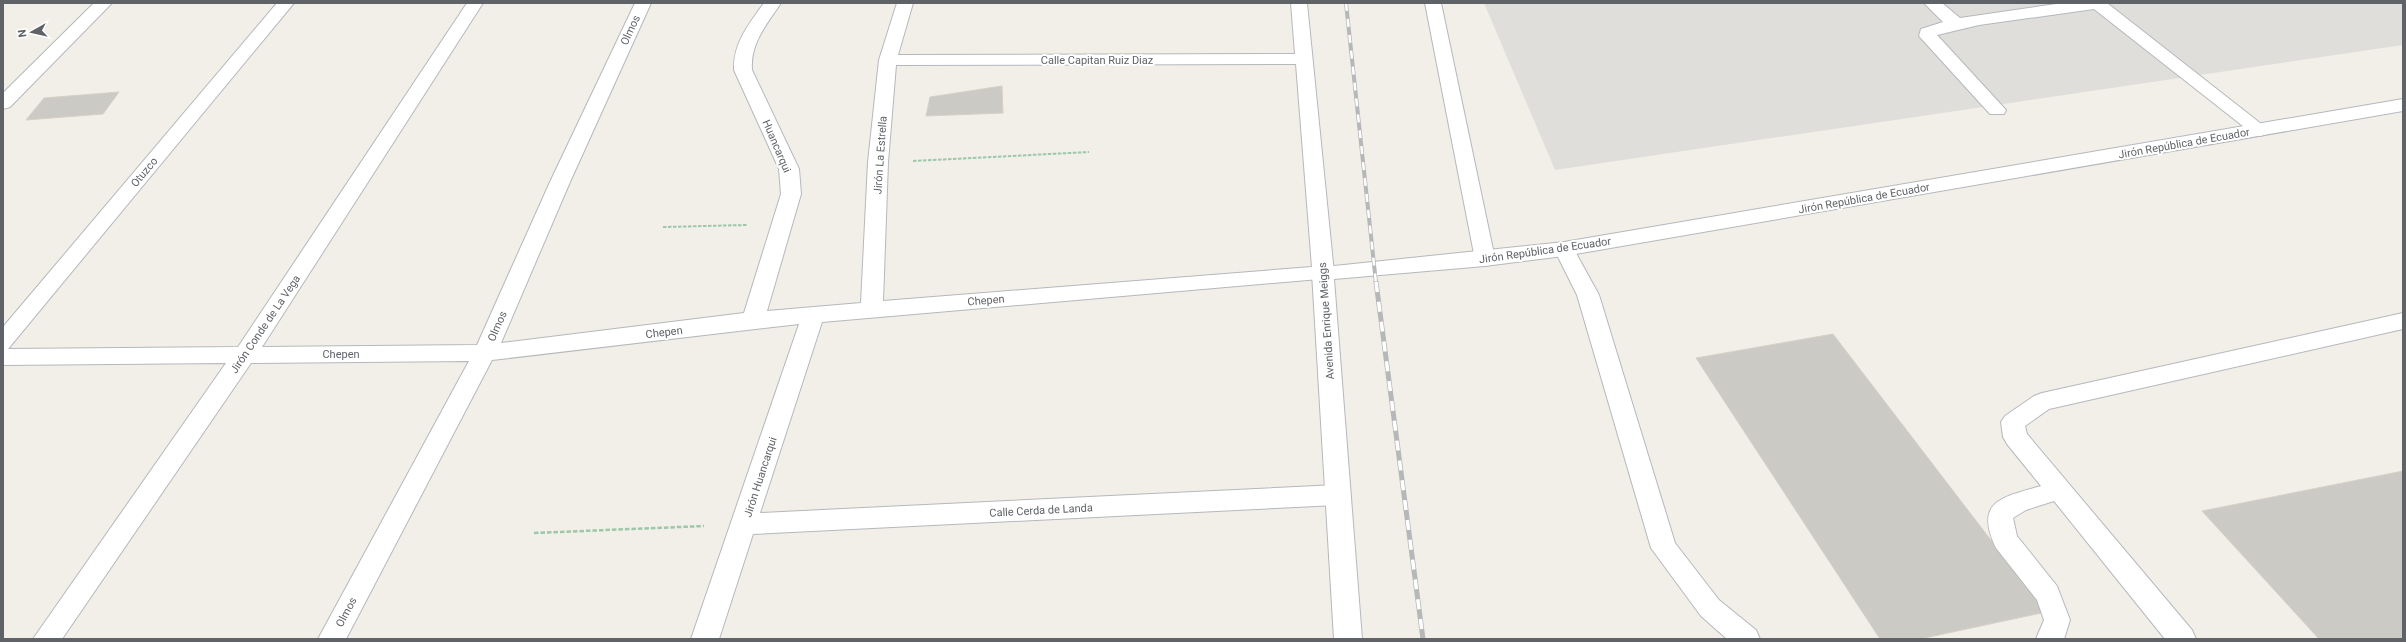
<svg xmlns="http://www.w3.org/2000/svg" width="2406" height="642" font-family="Roboto,sans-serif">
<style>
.industrial{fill:#e0deda}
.building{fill:#cccac5;stroke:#d6d1c6}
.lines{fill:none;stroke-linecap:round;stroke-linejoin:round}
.service-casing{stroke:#b5b8bc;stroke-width:2}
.minor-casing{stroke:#b5b8bc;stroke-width:2}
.tertiary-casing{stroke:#b5b8bc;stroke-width:2}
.path-far1{stroke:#9cc7a9;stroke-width:2;stroke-dasharray:3.5 1.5;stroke-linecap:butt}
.path{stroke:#9cc7a9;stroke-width:2.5;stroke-dasharray:4.5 2;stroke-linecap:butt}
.service{fill:#fff;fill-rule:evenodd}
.minor{fill:#fff;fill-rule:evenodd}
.tertiary{fill:#fff;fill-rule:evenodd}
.rail-far1-casing{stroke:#b6b7b8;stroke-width:4}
.rail-casing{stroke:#b6b7b8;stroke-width:5}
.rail-far1{stroke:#fff;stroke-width:2.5;stroke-dasharray:8;stroke-linecap:butt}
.rail{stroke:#fff;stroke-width:3.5;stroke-dasharray:10;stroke-linecap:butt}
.labels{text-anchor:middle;stroke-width:4;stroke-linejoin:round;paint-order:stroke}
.street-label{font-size:11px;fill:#5f6368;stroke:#fff}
</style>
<rect width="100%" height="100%" fill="#f1efe8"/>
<path class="industrial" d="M1484 3H2403V45L1555 170Z"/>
<path class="building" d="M1002 86 1003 113 926 116 930 97Z
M119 92 103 114 26 120 44 98Z
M1833 334 2046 612 1920 639H1880L1696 358Z
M2403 471V639H2319L2202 511Z"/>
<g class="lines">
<defs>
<path id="service" d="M1924 3H1942L1960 18 2063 3H2107L2269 130 2267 134 2260 136 2253 134 2094 9 1979 25 1937 35 2006 110 2004 114H1990L1919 36 1921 29 1943 22Z
M1564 242 1571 244 1599 295 1675 543 1719 600 1756 630 1760 639H1727L1701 616 1651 548 1577 295 1554 249 1557 244Z
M2403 313V329L2049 409 2025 426 2027 434 2192 630 2196 639H2165L2054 501 2026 510 2013 518 2017 536 2057 586 2070 620 2064 639H2036L2044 620 2037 600 1996 548C1973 500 2004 497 2041 486L2007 444 2003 437 2001 422 2005 416 2034 396 2042 393Z"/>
<path id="minor" d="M94 3H112L10 107 3 109V93Z
M277 3H294L8 349 238 347 467 3H483L262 347 477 345 550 182 635 3H651L570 182 501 343 744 313 781 194 779 169 734 70C733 43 749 24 764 3H781C767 24 750 43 752 70L799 169 801 194 767 311 861 303 868 162 879 60 897 3H913L898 55 1295 54 1291 3H1307L1334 273 1331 278 822 322 760 513 1337 485 1346 488 1349 495 1346 502 1337 505 753 534 719 639H691L799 324 492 360 346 639H318L469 361 251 363 62 639H33L226 363 3 365V327ZM1296 64 1312 267 883 301 888 162 896 65Z
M1425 3H1441L1495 259 1492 264 1485 266 1478 264 1475 259Z"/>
<path id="tertiary" d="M2403 99V111L1564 256 1485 266 1334 279 1362 639H1334L1312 273 1315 268 1564 242Z"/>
</defs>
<use href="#service" class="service-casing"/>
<use href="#minor" class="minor-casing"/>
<use href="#tertiary" class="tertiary-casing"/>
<path class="path-far1" d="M913 161 1089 152
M663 227 747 225"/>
<path class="path" d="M534 533 704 526"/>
<use href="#service" class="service"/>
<use href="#minor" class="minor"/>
<use href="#tertiary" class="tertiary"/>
<defs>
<path id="rail-far1" d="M1346 3 1376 283"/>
<path id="rail" d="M1376 282 1423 639"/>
</defs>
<use href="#rail-far1" class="rail-far1-casing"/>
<use href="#rail" class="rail-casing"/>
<use href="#rail-far1" class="rail-far1"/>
<use href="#rail" class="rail"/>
</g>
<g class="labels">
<g class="street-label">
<text transform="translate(630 30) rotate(-65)" y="4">Olmos</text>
<text x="1097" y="64">Calle Capitan Ruiz Diaz</text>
<text transform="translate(2184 143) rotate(-10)" y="4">Jirón República de Ecuador</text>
<text transform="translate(777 146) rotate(67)" y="4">Huancarqui</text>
<text transform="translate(880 155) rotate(-86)" y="4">Jirón La Estrella</text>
<text transform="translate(144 172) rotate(-50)" y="4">Otuzco</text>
<text transform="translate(1864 198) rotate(-10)" y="4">Jirón República de Ecuador</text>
<text transform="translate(1545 250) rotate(-8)" y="4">Jirón República de Ecuador</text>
<text transform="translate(986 300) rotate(-5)" y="4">Chepen</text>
<text transform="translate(1326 321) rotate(-94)" y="4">Avenida Enrique Meiggs</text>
<text transform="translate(265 324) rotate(-56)" y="4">Jirón Conde de La Vega</text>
<text transform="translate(497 326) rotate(-66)" y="4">Olmos</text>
<text transform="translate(664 332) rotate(-7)" y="4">Chepen</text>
<text x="341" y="358">Chepen</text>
<text transform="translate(760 477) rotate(-72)" y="4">Jirón Huancarqui</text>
<text transform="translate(1041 510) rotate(-3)" y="4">Calle Cerda de Landa</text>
<text transform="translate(346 612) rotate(-62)" y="4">Olmos</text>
</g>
</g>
<rect width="2406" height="642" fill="none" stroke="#5f6368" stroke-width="8"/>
<g transform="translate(32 32) rotate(262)" stroke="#ffffff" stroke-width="3" paint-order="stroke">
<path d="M0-3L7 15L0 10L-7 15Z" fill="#5f6368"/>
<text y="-6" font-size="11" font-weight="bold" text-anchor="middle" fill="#5f6368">N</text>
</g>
</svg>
